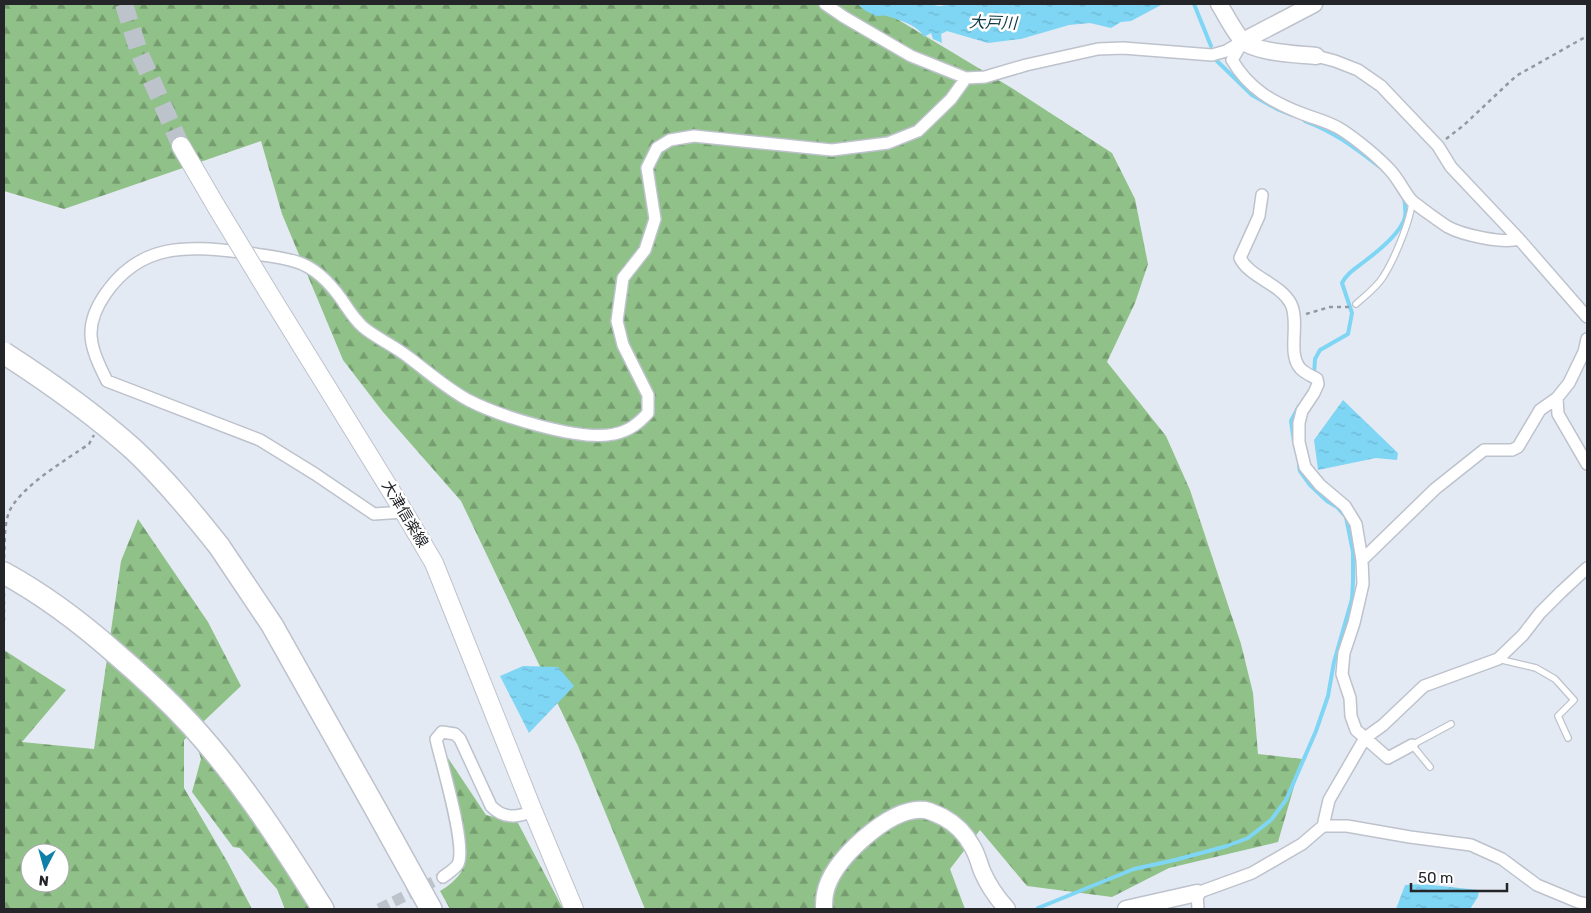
<svg xmlns="http://www.w3.org/2000/svg" width="1591" height="913" font-family="Rubik,'Noto Sans JP',sans-serif">
<style>
.forest{fill:url(#forest-firs);fill-rule:evenodd}
.water{fill:url(#water-ripples)}
.lines{fill:none;stroke-linecap:round;stroke-linejoin:round}
.stream{stroke:#7fd5f4;stroke-width:4}
.street-tunnel{stroke:#bdc3cb;stroke-width:11;stroke-dasharray:11 5.5;stroke-linecap:butt}
.primary-tunnel{stroke:#bdc3cb;stroke-width:18;stroke-dasharray:18 9;stroke-linecap:butt}
.lane-casing{stroke:#bdc2cc;stroke-width:8}
.street-casing{stroke:#bdc2cc;stroke-width:14}
.secondary-casing{stroke:#bdc2cc;stroke-width:19}
.primary-casing{stroke:#bdc2cc;stroke-width:20}
.highway-casing{stroke:#bdc2cc;stroke-width:24}
.path{stroke:#9499a0;stroke-width:2.5;stroke-dasharray:4 4;stroke-linecap:butt}
.lane{stroke:#fff;stroke-width:5.5}
.street{stroke:#fff;stroke-width:11}
.secondary{stroke:#fff;stroke-width:16}
.primary{stroke:#fff;stroke-width:18}
.highway{stroke:#fff;stroke-width:21}
.primary-bridge-casing{stroke:#bdc2cc;stroke-width:20;stroke-linecap:butt}
.highway-bridge-casing{stroke:#bdc2cc;stroke-width:24;stroke-linecap:butt}
.primary-bridge{stroke:#fff;stroke-width:18}
.highway-bridge{stroke:#fff;stroke-width:21}
.labels{text-anchor:middle;stroke-width:5;stroke-linejoin:round;paint-order:stroke}
.street-label{font-size:15px;fill:#232529;stroke:#fff}
.water-label{font-size:16px;font-style:italic;fill:#0e3744;stroke:#fff}
</style>
<defs>
<pattern id="forest-firs" width="22" height="20" patternUnits="userSpaceOnUse" patternTransform="scale(1.25)"><rect width="22" height="20" fill="#90c188"/><path d="M5 1l3.5 6h-7zM16 11l3.5 6h-7z" fill="#759d6f"/></pattern>
<pattern id="water-ripples" width="26" height="14" patternUnits="userSpaceOnUse" patternTransform="scale(1.25)"><rect width="26" height="14" fill="#7fd5f4"/><path d="M2 4q2-2 4 0t4 0M15 11q2-2 4 0t4 0" fill="none" stroke="#6db7d1"/></pattern>
</defs>
<rect width="100%" height="100%" fill="#e4eaf4"/>
<path class="forest" d="M4 4H872L1015 90 1112 153 1135 199 1148 264 1135 303 1107 362 1166 436 1190 490 1241 644 1253 693 1258 754 1302 759 1278 842 1169 868 1112 897 1027 886 980 830 950 869 965 909H645L578 746 461 501 383 412 343 360 282 214 261 141 64 209 4 191Z
M138 519 208 622 241 686 184 740V788L228 863 252 909H4V650L66 690 22 742 94 749 121 561ZM30 853H60V883H30Z
M195 739 314 909H285L277 889 240 848 233 847 192 792 201 759Z
M444 752 486 815 518 823 563 909H450L440 891C447 887 459 878 462 870 468 850 449 776 444 752Z"/>
<path class="water" d="M858 4H929L939 6 955 4H1163L1131 21 1121 22 1111 28 1090 23 1069 25 1021 39 988 43 947 31 941 34 942 43 933 39 931 33 924 37C919 26 898 19 886 16 884 15 881 16 878 16 872 15 861 9 858 4Z
M1343 400 1398 453 1397 460 1376 458 1318 470 1314 440Z
M523 666 558 667 574 686 529 733 500 676Z
M1422 884 1479 890 1478 897 1470 909H1396L1405 885Z"/>
<g class="lines">
<path class="stream" d="M1194 4 1211 46
M1217 61 1252 95 1279 110 1292 115
M1305 121C1335 132 1355 148 1380 167
M1314 375 1315 359 1320 350 1348 334 1352 313 1342 283C1347 273 1356 268 1365 261 1377 252 1401 233 1405 217 1406 211 1405 204 1404 197
M1294 442 1291 421 1299 406
M1038 908 1134 869 1175 860 1227 846 1248 838 1271 820 1286 800 1316 731 1328 696 1334 662 1352 599 1353 581V552L1346 517 1337 507 1327 501 1310 485 1300 471 1299 466"/>
<path class="street-tunnel" d="M379 909 443 877"/>
<path class="primary-tunnel" d="M124 4 139 52 181 146"/>
<defs>
<path id="lane" d="M1356 304C1365 296 1377 287 1383 277 1394 260 1411 220 1412 201
M1498 659 1536 668 1555 679 1574 700 1558 716 1568 738
M1430 767 1412 745 1451 724"/>
<path id="street" d="M825 4 844 17 911 56 966 78 985 77 1026 65 1098 49 1123 48 1212 55 1226 51 1243 41
M1242 43 1232 60C1249 89 1272 102 1303 114 1316 119 1330 122 1342 130 1356 139 1378 157 1389 169 1398 178 1403 190 1411 200 1415 204 1443 224 1448 227 1463 235 1503 244 1519 239
M1316 56 1335 61 1358 70 1381 86 1438 146 1451 167 1519 239 1587 317
M1262 195 1259 216 1240 258C1250 278 1280 283 1291 304 1300 323 1287 353 1300 368 1304 373 1312 376 1317 379L1318 384 1314 393 1302 411 1299 423V442L1305 467 1320 485 1345 506 1356 524 1362 560 1363 584 1354 623 1344 653 1342 674 1350 698 1351 716 1356 730 1388 758 1412 745
M1557 398 1558 414 1587 464
M404 512 374 514 315 474 260 440 107 381C90 347 82 327 106 293 141 243 186 246 241 252 259 255 279 256 297 262 316 268 330 283 342 300 348 309 354 319 363 327 376 338 393 345 407 356 427 371 446 388 468 400 499 416 581 442 614 434 629 431 638 424 648 413V395L623 345 617 321 623 278 645 250 655 219 647 168 657 148 670 140 694 136 832 150 888 143 918 131 951 99 966 78
M1362 560 1435 489 1484 450H1512L1518 447 1540 410 1557 398 1569 383 1584 352 1587 339
M1323 826H1347L1410 837 1471 845 1502 859 1537 885 1578 902 1587 904
M443 877C448 873 455 869 458 864 467 846 441 762 436 739L442 732 455 734 460 739 491 806C503 819 517 818 533 811
M1198 909 1197 893 1252 873 1302 844 1323 826 1329 800 1365 738 1383 725 1424 686 1498 659 1523 635 1540 613 1561 592 1587 568"/>
<path id="secondary" d="M1219 4C1226 15 1233 30 1242 40 1254 53 1298 54 1316 56
M1243 41 1314 4
M824 909C824 904 824 899 825 894 829 872 848 852 864 838 879 825 903 807 925 810 931 811 938 815 943 817 956 824 965 833 972 846 977 854 979 863 982 871 988 885 997 898 1007 909
M1126 909 1197 893"/>
<path id="primary" d="M181 146 216 206
M267 290 404 512 434 563 533 811 574 909"/>
<path id="highway" d="M219 546 272 625 375 808 431 909
M4 573C44 595 80 622 114 652 141 675 167 699 191 725 242 781 283 845 323 909"/>
</defs>
<use href="#lane" class="lane-casing"/>
<use href="#street" class="street-casing"/>
<use href="#secondary" class="secondary-casing"/>
<use href="#primary" class="primary-casing"/>
<use href="#highway" class="highway-casing"/>
<path class="path" d="M1446 139 1464 125 1516 76 1587 36
M1306 314 1330 307H1349
M4 558C5 544 4 528 8 515 16 489 66 460 89 444L94 435
M4 621V591"/>
<use href="#lane" class="lane"/>
<use href="#street" class="street"/>
<use href="#secondary" class="secondary"/>
<use href="#primary" class="primary"/>
<use href="#highway" class="highway"/>
<defs>
<path id="primary-bridge" d="M216 206 267 290"/>
<path id="highway-bridge" d="M4 353C49 382 93 413 133 449 165 479 192 512 219 546"/>
</defs>
<use href="#primary-bridge" class="primary-bridge-casing"/>
<use href="#highway-bridge" class="highway-bridge-casing"/>
<use href="#primary-bridge" class="primary-bridge"/>
<use href="#highway-bridge" class="highway-bridge"/>
</g>
<g class="labels">
<g class="street-label">
<text transform="translate(405 514) rotate(59)" y="5">大津信楽線</text>
</g>
<g class="water-label">
<text transform="translate(993 22) rotate(2)" y="6">大戸川</text>
</g>
</g>
<rect width="1591" height="913" fill="none" stroke="#232529" stroke-width="10"/>
<g transform="translate(45 868) rotate(186)"><circle r="24" fill="#ffffff" stroke="#a7a8a9"/>
<path d="M0-4L9 19L0 12L-9 19Z" fill="#0f81a8"/>
<text y="-8" font-size="14" font-weight="bold" text-anchor="middle" fill="#232529">N</text>
</g>
<path d="M1411 883v8h96v-8" fill="none" stroke="#232529" stroke-width="2.5"/>
<text x="1418" y="883" font-size="15" fill="#232529" stroke="#ffffff" stroke-width="4" paint-order="stroke">50 m</text>
</svg>
